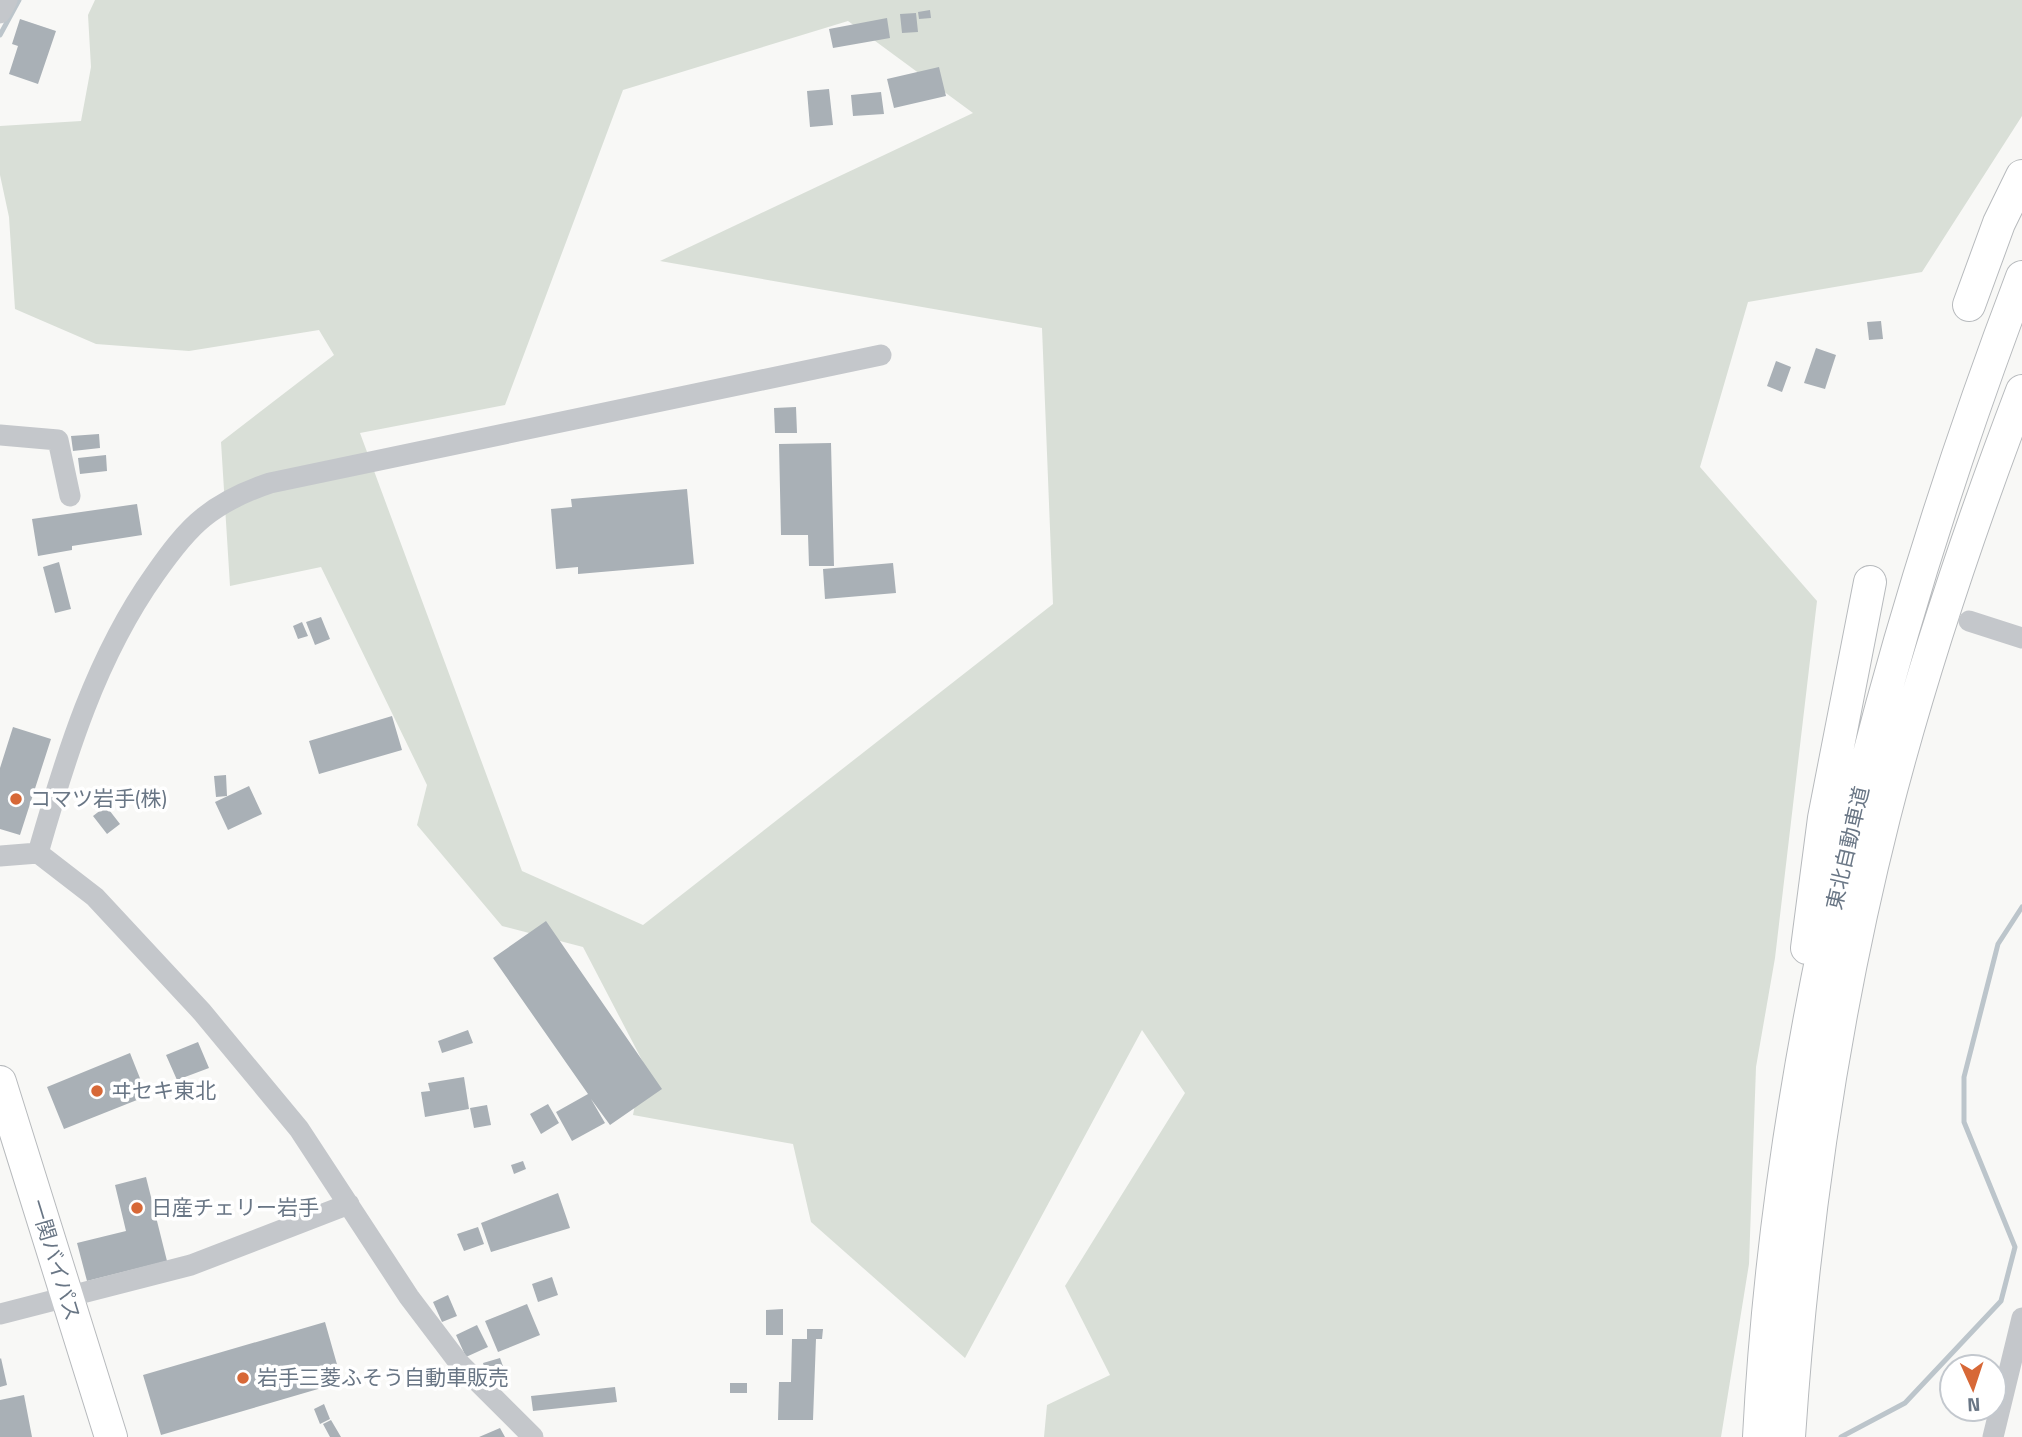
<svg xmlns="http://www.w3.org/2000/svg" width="2022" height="1437" font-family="'Titillium Web','Noto Sans JP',sans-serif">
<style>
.green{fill:#d9dfd7;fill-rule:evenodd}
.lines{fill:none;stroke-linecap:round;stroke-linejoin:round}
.stream{stroke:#bcc5cb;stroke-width:5}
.building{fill:#a9b0b6}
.highway-casing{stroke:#b7babd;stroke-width:34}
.minor{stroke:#c4c7cb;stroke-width:21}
.highway{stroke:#fff;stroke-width:32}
.poi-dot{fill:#d76837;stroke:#fff;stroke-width:2.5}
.labels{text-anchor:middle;stroke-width:7;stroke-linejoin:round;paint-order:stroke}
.poi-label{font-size:21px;fill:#697685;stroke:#fff;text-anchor:start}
.street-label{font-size:21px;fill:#697685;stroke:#fff}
</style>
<rect width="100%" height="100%" fill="#f8f8f6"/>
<path class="green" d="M95 0H2022V116L1922 272 1748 302 1700 467 1817 601 1775 958 1756 1067 1749 1264 1721 1437H1044L1047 1405 1110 1375 1065 1286 1185 1093 1142 1030 965 1358 811 1222 793 1144 633 1115 643 1062 583 947 502 926 417 825 427 785 321 567 230 586 221 442 334 355 319 330 189 351 96 344 15 309 9 217 0 175V126L81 121 91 67 88 15ZM848 21 973 113 660 261 1042 328 1053 604 643 925 522 871 360 433 505 405 623 90Z"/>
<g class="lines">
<path class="stream" d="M0 35 19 0
M1841 1437 1905 1403 2001 1301 2015 1247 1964 1122V1077L1998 944 2022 907"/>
</g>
<path class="building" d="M930 10 931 18 919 19 918 12Z
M916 13 918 32 902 33 900 14Z
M887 18 890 38 833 48 829 29Z
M20 19 56 31 38 84 9 74 18 46 12 44Z
M939 67 946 96 894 108 887 79Z
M829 89 833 125 810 127 807 91Z
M881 92 884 114 853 116 851 95Z
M1881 321 1883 339 1869 340 1867 322Z
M1816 348 1836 355 1825 389 1804 383Z
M1776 361 1791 367 1782 392 1767 386Z
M796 407 797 433H775L774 408Z
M99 434 100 448 73 451 71 436Z
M831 443 834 566H809L808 535H781L779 444Z
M106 455 107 471 80 474 78 458Z
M687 489 694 564 578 574V567L556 569 551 509 572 507 571 499Z
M137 504 142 535 72 546V550L38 556 32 519Z
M59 562 71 609 55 613 43 567Z
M893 563 896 593 825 599 823 569Z
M321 617 330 639 315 645 306 622Z
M302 622 308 636 298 639 293 626Z
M392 716 402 750 319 774 309 741Z
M13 727 51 739 20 835 0 829V768Z
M226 775 227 796 216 797 214 776Z
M249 786 262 814 228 830 215 802Z
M106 806 120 824 107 834 93 816Z
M546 921 662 1089 610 1125 591 1099 605 1123 572 1141 556 1112 588 1094 493 958Z
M468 1030 473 1043 442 1053 438 1041Z
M198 1042 209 1068 177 1080 166 1055Z
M130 1053 147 1096 64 1129 47 1087Z
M464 1077 469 1109 425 1117 421 1092 430 1091 428 1083Z
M548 1104 559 1123 541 1134 530 1114Z
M487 1105 491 1125 474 1128 470 1108Z
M523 1161 526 1169 514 1174 511 1165Z
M146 1177 167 1261 87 1281 77 1243 126 1231 115 1185Z
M558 1193 570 1228 491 1252 481 1223Z
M478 1227 484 1244 464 1251 457 1234Z
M552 1277 558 1295 538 1302 532 1284Z
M448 1295 457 1316 442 1322 433 1302Z
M527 1304 540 1335 498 1352 485 1321Z
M783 1309V1335H766V1310Z
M325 1322 342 1382 161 1435 143 1375Z
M477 1325 488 1347 466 1357 456 1335Z
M807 1329H823L822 1339H816L813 1420H778L779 1382H791L792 1339H807Z
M1 1358 7 1385 0 1387V1359Z
M500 1358 508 1380 490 1386 483 1363Z
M730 1383H747V1393H730Z
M615 1387 617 1402 533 1411 531 1396Z
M24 1395 32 1437H0V1400Z
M324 1404 330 1419 320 1424 314 1409Z
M331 1420 341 1437H330L323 1424Z
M500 1428 505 1437H479Z"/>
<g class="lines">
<defs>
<path id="highway" d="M1969 305 1999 223 2022 176
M1807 948 1824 818 1870 582
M0 1082 111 1437
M1759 1437C1779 1046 1883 642 2022 277
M1789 1437C1803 1229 1833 1019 1884 817 1921 672 1969 530 2022 391"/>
</defs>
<use href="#highway" class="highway-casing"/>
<path class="minor" d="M0 13 7 0
M0 435 58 440 70 496
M1969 621 2022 638
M38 853C66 755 96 657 155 574 169 554 185 532 204 517 224 501 246 491 270 483L881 355
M0 856 38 853 95 897 202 1012 299 1129 409 1297 459 1363 533 1437
M0 1314 191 1265 349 1204
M1993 1437 2022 1318"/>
<use href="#highway" class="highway"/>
</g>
<g class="poi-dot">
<circle cx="16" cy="799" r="7"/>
<circle cx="97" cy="1091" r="7"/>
<circle cx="137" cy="1208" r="7"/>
<circle cx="243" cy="1378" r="7"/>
</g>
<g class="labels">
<g class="poi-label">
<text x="30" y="806">コマツ岩手(株)</text>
<text x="111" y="1098">ヰセキ東北</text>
<text x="151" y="1215">日産チェリー岩手</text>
<text x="257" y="1385">岩手三菱ふそう自動車販売</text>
</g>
<g class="street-label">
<text transform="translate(1848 848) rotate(-77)" y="7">東北自動車道</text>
<text transform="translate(55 1260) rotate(73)" y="7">一関バイパス</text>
</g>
</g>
<g transform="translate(1973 1388) rotate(177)"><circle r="33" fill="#ffffff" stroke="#c3c8ce" stroke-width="2"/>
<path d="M0-5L12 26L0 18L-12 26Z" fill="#d76837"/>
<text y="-10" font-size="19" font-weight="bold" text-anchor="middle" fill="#697685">N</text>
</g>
</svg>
